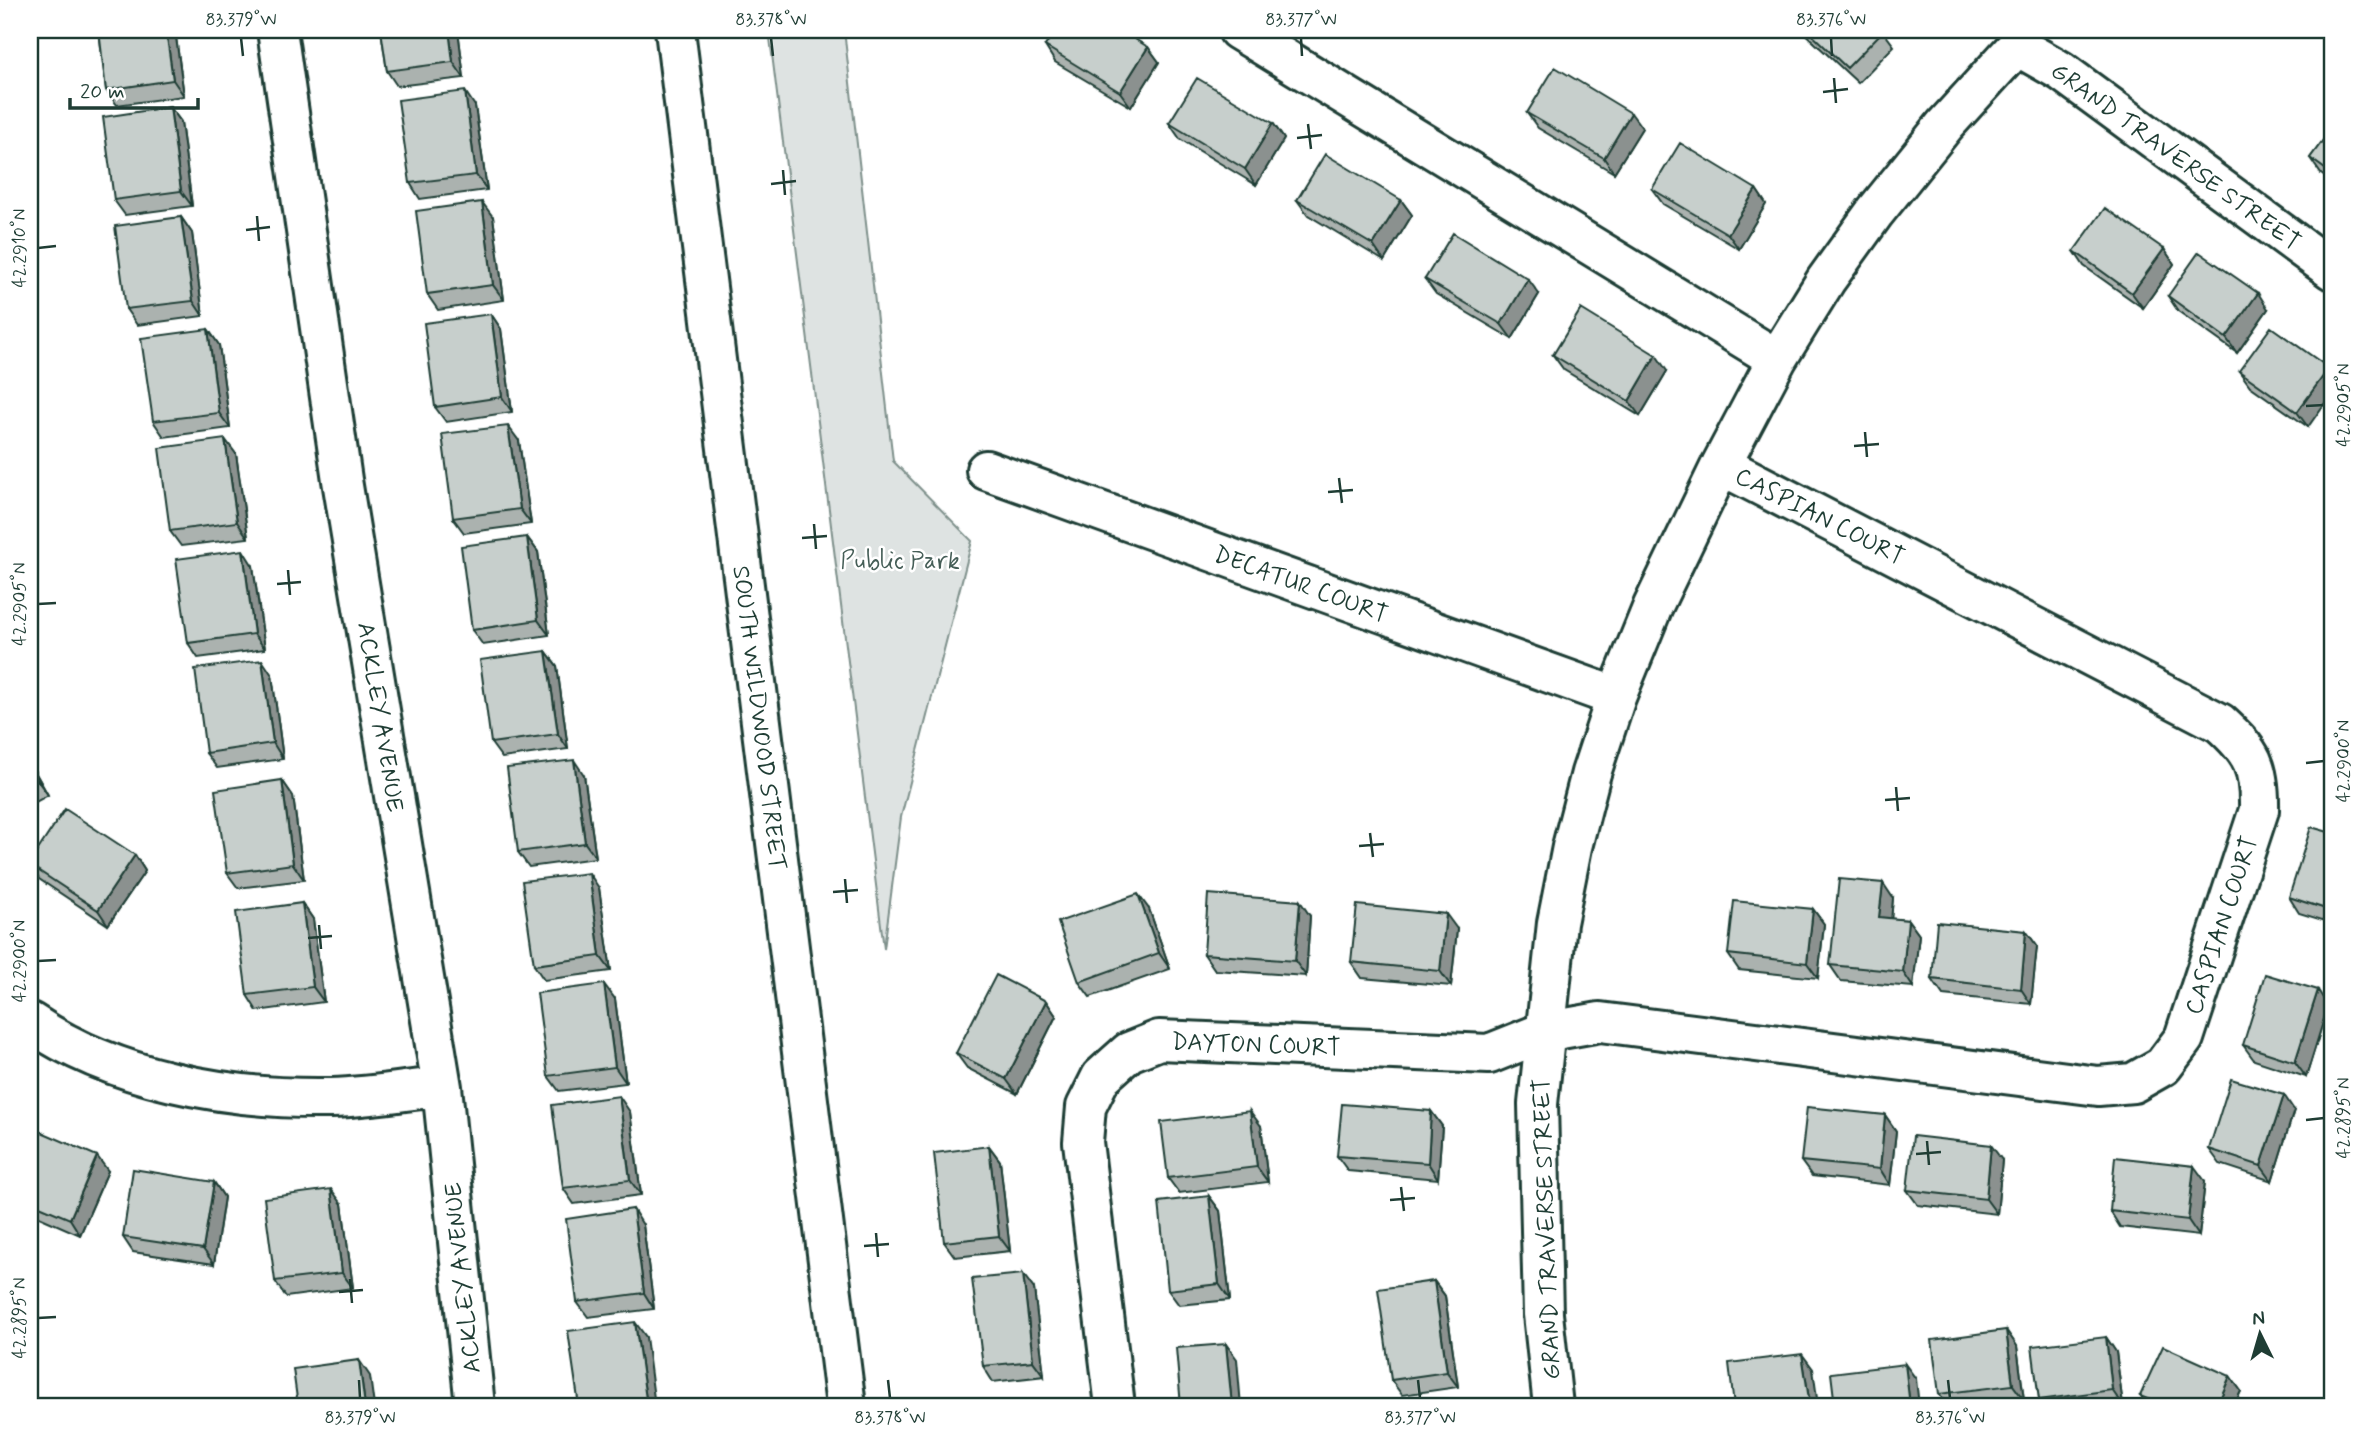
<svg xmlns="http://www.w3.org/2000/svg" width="2362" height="1436" font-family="Mynerve,sans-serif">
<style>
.green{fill:#dee3e2;stroke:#7e908b;stroke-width:2}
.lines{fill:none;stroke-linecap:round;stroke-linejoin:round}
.minor-casing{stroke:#1f3d34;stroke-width:44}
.tertiary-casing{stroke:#1f3d34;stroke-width:44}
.minor{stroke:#fff;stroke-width:38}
.tertiary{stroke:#fff;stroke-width:38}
.wall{fill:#abb2af;stroke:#1f3d34;stroke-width:2}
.shaded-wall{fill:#8b918f;stroke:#1f3d34;stroke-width:2}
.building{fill:#c7cfcc;stroke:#1f3d34;stroke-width:2}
.ticks{fill:none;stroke:#1f3d34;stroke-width:2.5}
.labels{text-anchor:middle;stroke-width:5;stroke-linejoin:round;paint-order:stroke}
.street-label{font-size:24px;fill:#1f3d34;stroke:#fff}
.park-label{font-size:24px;fill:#455e57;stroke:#fff}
.neatline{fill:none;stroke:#1f3d34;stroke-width:2.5}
.ticks-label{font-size:18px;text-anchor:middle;fill:#1f3d34}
</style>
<rect width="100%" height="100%" fill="#fff"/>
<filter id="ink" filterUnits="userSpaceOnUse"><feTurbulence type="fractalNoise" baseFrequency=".0143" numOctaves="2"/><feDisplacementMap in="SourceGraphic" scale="14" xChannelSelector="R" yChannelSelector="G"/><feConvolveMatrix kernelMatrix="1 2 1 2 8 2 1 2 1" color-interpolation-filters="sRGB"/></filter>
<g filter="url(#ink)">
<path class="green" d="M769 30H844L893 461 972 541 901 817 884 949Z"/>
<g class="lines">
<defs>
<path id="minor" d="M277 30 342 480 442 1087 475 1406
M1238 30 1777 359
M986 470 1616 697
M30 1022C113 1079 226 1099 325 1098 364 1098 404 1090 442 1087
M1115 1406 1083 1142 1086 1107 1101 1077 1129 1052 1159 1040 1489 1054 1544 1032 1600 1022 2098 1086 2133 1083 2163 1066 2184 1038 2259 810C2260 766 2252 752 2220 723L1721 465
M1553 1406 1543 1314 1538 1104 1557 923 1572 847 1591 773 1616 697 1653 606 1721 465 1777 359 1826 280 1875 212 1945 125 2017 46 2061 71 2332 270"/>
<path id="tertiary" d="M675 30 846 1406"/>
</defs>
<use href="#minor" class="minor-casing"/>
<use href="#tertiary" class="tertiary-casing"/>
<use href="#minor" class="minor"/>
<use href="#tertiary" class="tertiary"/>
</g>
<path class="wall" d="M99 30H175L184 96 117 105 106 90Z
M381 30H458L464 78 397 86 387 71Z
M1801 30H1882L1894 46 1858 83Z
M1045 46 1148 47 1159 62 1131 107 1055 62Z
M475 106 487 190 420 199 410 183Z
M170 107 181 122 192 206 125 215 114 200Z
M1527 113 1642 128 1614 173 1538 128Z
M1169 123H1273L1284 139 1256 185 1180 139Z
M2332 128V182L2321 174 2310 158Z
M1652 189H1756L1766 204 1739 249 1663 204Z
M1297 200H1401L1412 215 1384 261 1308 215Z
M181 217 192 233 203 316 137 325 126 309Z
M493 217 504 300 438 310 427 294Z
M2164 249 2174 264 2143 308 2084 266 2074 251Z
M1425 279 1539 294 1512 339 1436 294Z
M2168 296 2268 309 2237 353 2178 311Z
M491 314 501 329 512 412 446 422 435 407Z
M208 329 219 345 230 428 164 437 153 421Z
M1553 355 1667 371 1640 416 1564 370Z
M2329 368 2308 427 2250 386 2239 371Z
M519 441 531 524 464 533 453 518Z
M236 454 248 538 181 546 170 531Z
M527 537 538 552 549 635 483 645 472 630Z
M253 566 265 649 198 658 188 643Z
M546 651 557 666 568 749 502 758 491 743Z
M272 675 283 759 217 768 206 753Z
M30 763 48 795 30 805Z
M584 775 596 858 529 867 518 852Z
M282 780 293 796 304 880 238 888 227 873Z
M2332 833V923L2299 913 2289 897Z
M135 855 145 871 108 925 39 879 30 866V862Z
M599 888 611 971 544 980 534 965Z
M1893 898 1891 919 1908 920 1919 935 1913 987 1841 981 1830 965Z
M302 903 313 919 324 1002 257 1011 247 995Z
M1149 909 1170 969 1090 997 1079 982Z
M1813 909 1824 924 1818 978 1739 970 1728 954Z
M1310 916 1306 976 1215 970 1204 954Z
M1457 929 1451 986 1362 978 1351 962Z
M2026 931 2037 946 2031 1004 1943 995 1932 979Z
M615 999 626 1083 559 1091 548 1076Z
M1046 1001 1056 1016 1017 1094 967 1068 956 1053Z
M2328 1006 2306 1077 2254 1060 2243 1045Z
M2294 1110 2272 1181 2220 1164 2209 1149Z
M1431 1111 1442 1126 1438 1179 1348 1171 1337 1156Z
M630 1112 641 1195 574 1204 563 1188Z
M1885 1115 1896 1131 1890 1185 1812 1176 1801 1161Z
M1261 1126 1268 1182 1179 1193 1168 1178Z
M30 1127 108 1171 80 1235 30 1213Z
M989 1146 1000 1161 1010 1251 955 1257 944 1242Z
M2002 1160 1997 1214 1918 1205 1907 1190Z
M2205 1181 2199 1236 2120 1227 2110 1211Z
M214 1182 224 1197 214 1264 133 1252 123 1237Z
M1209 1196 1220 1211 1230 1300 1179 1305 1168 1290Z
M342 1204 353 1288 286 1297 275 1281Z
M643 1225 654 1309 588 1317 577 1302Z
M1434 1281 1445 1296 1458 1387 1402 1395 1391 1380Z
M1034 1289 1044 1376 993 1382 983 1366Z
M2006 1330 2017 1346 2024 1400 1974 1406H1948L1939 1394Z
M2106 1337 2116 1352 2123 1406H2043L2039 1400Z
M2230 1376 2241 1391 2234 1406H2148L2140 1396Z"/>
<path class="shaded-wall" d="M166 30H175L184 96 173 80Z
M449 30H458L464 78 453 62Z
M1148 47 1159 62 1131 107 1120 92Z
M465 91 475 106 487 190 476 175Z
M170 107 181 122 192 206 181 191Z
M1631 113 1642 128 1614 173 1604 158Z
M1273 123 1284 139 1256 185 1245 169Z
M1756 189 1766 204 1739 249 1728 234Z
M1401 200 1412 215 1384 261 1373 245Z
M482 202 493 217 504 300 493 285Z
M181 217 192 233 203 316 193 301Z
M2164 249 2174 264 2143 308 2132 293Z
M1528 279 1539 294 1512 339 1501 324Z
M2258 293 2268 309 2237 353 2226 338Z
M491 314 501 329 512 412 502 397Z
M208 329 219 345 230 428 219 413Z
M1656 355 1667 371 1640 416 1629 401Z
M2329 368 2332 373V393L2308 427 2297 412Z
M508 426 519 441 531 524 520 509Z
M225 439 236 454 248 538 237 522Z
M527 537 538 552 549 635 538 620Z
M243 550 253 566 265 649 254 634Z
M546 651 557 666 568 749 558 734Z
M262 660 272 675 283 759 273 743Z
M574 760 584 775 596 858 585 843Z
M30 763 48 795 37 780 30 767Z
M282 780 293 796 304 880 293 864Z
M135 855 145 871 108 925 98 910Z
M589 873 599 888 611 971 600 956Z
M1883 883 1893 898 1890 933 1879 917Z
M1138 894 1149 909 1170 969 1159 953Z
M1300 901 1310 916 1306 976 1295 961Z
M302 903 313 919 324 1002 313 987Z
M1813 909 1824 924 1818 978 1807 963Z
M1446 914 1457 929 1451 986 1440 971Z
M1908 920 1919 935 1913 987 1903 972Z
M2026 931 2037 946 2031 1004 2021 989Z
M604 984 615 999 626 1083 615 1067Z
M2318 990 2328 1006 2306 1077 2295 1062Z
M1046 1001 1056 1016 1017 1094 1006 1079Z
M2284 1095 2294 1110 2272 1181 2261 1166Z
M619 1096 630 1112 641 1195 630 1180Z
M1250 1111 1261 1126 1268 1182 1257 1167Z
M1431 1111 1442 1126 1438 1179 1428 1163Z
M1885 1115 1896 1131 1890 1185 1880 1169Z
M1991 1145 2002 1160 1997 1214 1986 1199Z
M989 1146 1000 1161 1010 1251 999 1236Z
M97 1156 108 1171 80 1235 70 1219Z
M2194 1166 2205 1181 2199 1236 2188 1220Z
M214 1182 224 1197 214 1264 203 1249Z
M331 1189 342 1204 353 1288 342 1273Z
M1209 1196 1220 1211 1230 1300 1219 1284Z
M633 1209 643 1225 654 1309 644 1293Z
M1023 1274 1034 1289 1044 1376 1033 1361Z
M1434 1281 1445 1296 1458 1387 1447 1372Z
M635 1322 646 1337 655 1406H647Z
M2006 1330 2017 1346 2024 1400 2013 1385Z
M2106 1337 2116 1352 2123 1406 2112 1390Z
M1226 1344 1237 1359 1241 1406H1232Z
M1802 1354 1813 1369 1818 1406H1810Z
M359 1360 370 1376 374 1406H365Z
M1905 1364 1916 1379 1919 1406H1910Z
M2230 1376 2241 1391 2234 1406H2217Z"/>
<path class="building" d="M99 30H166L173 80 106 90Z
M381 30H449L453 62 387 71Z
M1055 30H1120L1148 47 1120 92 1045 46Z
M1807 30H1882L1883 31 1847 68Z
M1555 67 1631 113 1604 158 1527 113Z
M1197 78 1273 123 1245 169 1169 123Z
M465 91 476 175 410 183 398 100Z
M170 107 181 191 114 200 103 117Z
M2332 128V174L2310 158Z
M1680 143 1756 189 1728 234 1652 189Z
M1325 154 1401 200 1373 245 1297 200Z
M482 202 493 285 427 294 416 211Z
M2105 208 2164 249 2132 293 2074 251Z
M181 217 193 301 126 309 115 226Z
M1453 233 1528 279 1501 324 1425 279Z
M2199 252 2258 293 2226 338 2168 296Z
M1581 309 1656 355 1629 401 1553 355Z
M491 314 502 397 435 407 424 323Z
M2271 327 2329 368 2297 412 2239 371Z
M208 329 219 413 153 421 141 338Z
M508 426 520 509 453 518 442 434Z
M225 439 237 522 170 531 159 448Z
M527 537 538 620 472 630 461 546Z
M243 550 254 634 188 643 176 559Z
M546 651 558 734 491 743 480 660Z
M262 660 273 743 206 753 195 669Z
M574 760 585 843 518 852 507 768Z
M30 767 37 780 30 784Z
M282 780 293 864 227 873 215 790Z
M65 809 135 855 98 910 30 865V862Z
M2311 827 2332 833V911L2289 897Z
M589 873 600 956 534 965 522 881Z
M1839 879 1883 883 1879 917 1908 920 1903 972 1830 965Z
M1138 894 1159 953 1079 982 1058 922Z
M1208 894 1300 901 1295 961 1204 954Z
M1734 901 1813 909 1807 963 1728 954Z
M302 903 313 987 247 995 236 912Z
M1357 905 1446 914 1440 971 1351 962Z
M1937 922 2026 931 2021 989 1932 979Z
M2265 974 2318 990 2295 1062 2243 1045Z
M996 975 1046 1001 1006 1079 956 1053Z
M604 984 615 1067 548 1076 537 993Z
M2231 1079 2284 1095 2261 1166 2209 1149Z
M619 1096 630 1180 563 1188 552 1105Z
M1342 1104 1431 1111 1428 1163 1337 1156Z
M1807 1107 1885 1115 1880 1169 1801 1161Z
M1250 1111 1257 1167 1168 1178 1161 1122Z
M30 1127 97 1156 70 1219 30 1202Z
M1913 1136 1991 1145 1986 1199 1907 1190Z
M989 1146 999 1236 944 1242 934 1153Z
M2115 1157 2194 1166 2188 1220 2110 1211Z
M133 1169 214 1182 203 1249 123 1237Z
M331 1189 342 1273 275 1281 264 1198Z
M1209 1196 1219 1284 1168 1290 1159 1202Z
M633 1209 644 1293 577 1302 566 1219Z
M1023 1274 1033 1361 983 1366 972 1279Z
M1434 1281 1447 1372 1391 1380 1378 1289Z
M635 1322 647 1406H579L568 1331Z
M2006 1330 2013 1385 1939 1394 1932 1340Z
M2106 1337 2112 1390 2039 1400 2032 1346Z
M1226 1344 1232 1406H1181L1176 1348Z
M2163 1346 2230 1376 2217 1406H2165L2140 1396Z
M1802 1354 1810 1406H1734L1729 1363Z
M359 1360 365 1406H298L293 1369Z
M1905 1364 1910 1406H1835L1831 1373Z"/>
</g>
<path class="ticks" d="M241 38 243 56M771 38 773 56M1301 38 1302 56M1831 38 1832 56M1834 78 1836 103M1823 92 1848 89M1308 124 1311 149M1297 138 1322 135M783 170 785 195M771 184 796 181M257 216 259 241M246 230 270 227M38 248 56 246M2306 406 2324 405M1865 432 1867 457M1854 446 1879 444M1339 478 1342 503M1328 492 1353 490M814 524 816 549M802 538 827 536M288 570 290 595M277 584 301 582M38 604 56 603M2306 763 2324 761M1896 787 1898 811M1885 800 1910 798M1370 833 1373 857M1359 846 1384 844M845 879 847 903M833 892 858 890M319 925 321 949M308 938 332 936M38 961 56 960M2306 1120 2324 1118M1927 1141 1929 1165M1916 1154 1941 1152M1401 1187 1404 1211M1390 1200 1415 1198M876 1233 878 1257M864 1246 889 1244M350 1279 352 1303M339 1292 363 1290M38 1318 56 1317M359 1380 360 1398M888 1380 890 1398M1418 1380 1420 1398M1948 1380 1950 1398"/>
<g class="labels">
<g class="street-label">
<text transform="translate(2176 156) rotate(36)" y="8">GRAND TRAVERSE STREET</text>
<text transform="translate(1820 516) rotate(27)" y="8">CASPIAN COURT</text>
<text transform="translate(1301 584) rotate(20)" y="8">DECATUR COURT</text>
<text transform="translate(381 717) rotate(81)" y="8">ACKLEY AVENUE</text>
<text transform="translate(760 718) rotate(83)" y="8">SOUTH WILDWOOD STREET</text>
<text transform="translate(2221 925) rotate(-72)" y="8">CASPIAN COURT</text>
<text transform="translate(1256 1044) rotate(2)" y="8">DAYTON COURT</text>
<text transform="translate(1546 1229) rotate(-92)" y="8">GRAND TRAVERSE STREET</text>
<text transform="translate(462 1278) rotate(-96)" y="8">ACKLEY AVENUE</text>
</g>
<g class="park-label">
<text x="900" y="568">Public Park</text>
</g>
</g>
<rect width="2362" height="1436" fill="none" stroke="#fff" stroke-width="77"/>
<g transform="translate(2260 1334) rotate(355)" stroke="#ffffff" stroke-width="5" paint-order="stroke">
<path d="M0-5L12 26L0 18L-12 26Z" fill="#1f3d34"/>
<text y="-10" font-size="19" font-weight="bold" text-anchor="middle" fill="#1f3d34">N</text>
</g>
<path d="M70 98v10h128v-10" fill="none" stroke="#1f3d34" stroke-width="3.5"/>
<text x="80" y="98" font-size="21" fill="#1f3d34" stroke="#ffffff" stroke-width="5" paint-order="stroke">20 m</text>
<rect x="38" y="38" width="2286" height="1360" class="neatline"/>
<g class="ticks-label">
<text x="241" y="25">83.379°W</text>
<text x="771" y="25">83.378°W</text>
<text x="1301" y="25">83.377°W</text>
<text x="1831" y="25">83.376°W</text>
<text transform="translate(19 248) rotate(-90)" y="6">42.2910°N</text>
<text transform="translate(2343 405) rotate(-90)" y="6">42.2905°N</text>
<text transform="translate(19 604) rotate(-90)" y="6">42.2905°N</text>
<text transform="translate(2343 761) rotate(-90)" y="6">42.2900°N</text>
<text transform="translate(19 961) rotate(-90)" y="6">42.2900°N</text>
<text transform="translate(2343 1118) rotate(-90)" y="6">42.2895°N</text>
<text transform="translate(19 1318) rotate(-90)" y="6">42.2895°N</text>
<text x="360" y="1423">83.379°W</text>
<text x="890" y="1423">83.378°W</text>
<text x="1420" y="1423">83.377°W</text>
<text x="1950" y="1423">83.376°W</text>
</g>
</svg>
